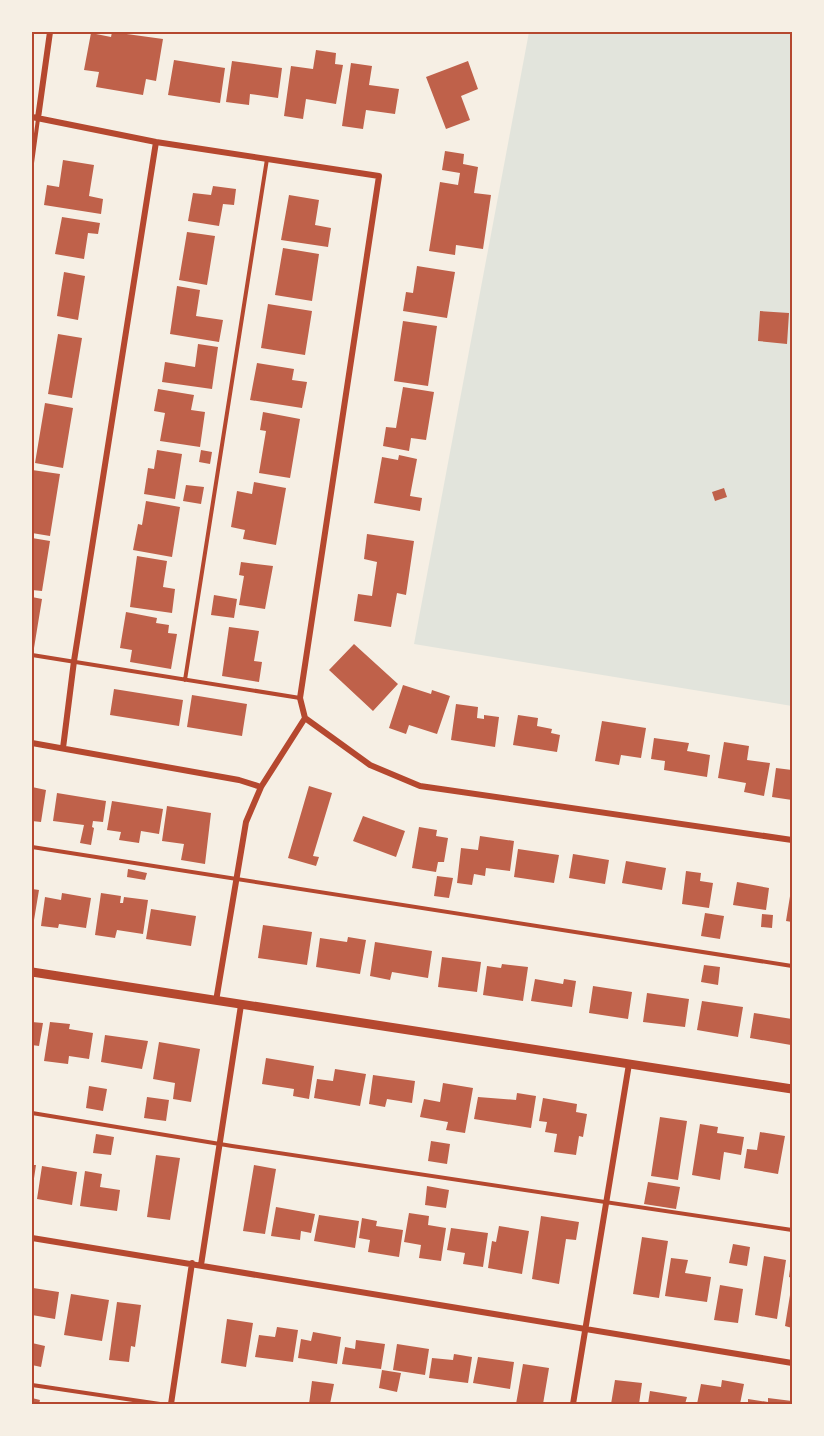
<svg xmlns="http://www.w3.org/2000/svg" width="824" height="1436" font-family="'PT Sans Narrow',sans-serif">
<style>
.green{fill:#e2e4dc}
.building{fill:#bf614a}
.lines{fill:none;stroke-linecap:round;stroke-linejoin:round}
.service{stroke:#b5482f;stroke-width:4}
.minor{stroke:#b5482f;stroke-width:6}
.tertiary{stroke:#b5482f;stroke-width:9}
.neatline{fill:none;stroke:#b5482f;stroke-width:2}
</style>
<rect width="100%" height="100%" fill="#f6efe4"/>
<path class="green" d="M529 32H792V706L414 644Z"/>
<path class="building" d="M112 32 163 39 156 81 146 79 143 95 96 87 99 72 84 70 91 33 111 37Z
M316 50 336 53 335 64 343 65 336 104 306 99 303 119 284 116 291 66 313 69Z
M174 60 225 68 220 103 168 95Z
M232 61 282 68 278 98 250 94 249 105 226 102Z
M468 61 478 89 461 96 470 120 446 129 426 77Z
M351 63 372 66 369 85 399 89 395 114 366 110 363 129 342 126Z
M445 151 464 154 463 164 478 167 474 193 491 195 483 249 456 245 455 255 429 251 440 182 458 185 460 173 442 170Z
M63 160 94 165 89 196 103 199 101 214 44 205 47 185 59 187Z
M213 186 236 189 234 205 223 204 219 226 188 221 193 193 211 195Z
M289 195 319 200 315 225 331 228 328 247 281 240Z
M62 217 100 223 98 234 88 233 84 259 55 254Z
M187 232 215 236 207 285 179 280Z
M283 248 319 254 312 301 275 295Z
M417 266 455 272 447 318 403 311 406 292 413 293Z
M64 272 85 276 78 320 57 316Z
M177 286 200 290 196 316 223 320 219 342 170 334Z
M268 304 312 311 305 355 261 348Z
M760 311 789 313 787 344 758 341Z
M403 321 437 326 428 386 394 381Z
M58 334 82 338 72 398 48 394Z
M198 344 218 347 212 389 162 382 165 362 195 367Z
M257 363 294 369 292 380 307 382 302 408 250 400Z
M403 387 434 392 426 440 411 438 409 451 383 446 386 427 396 428Z
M158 389 194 395 191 410 205 412 200 447 160 441 165 413 154 411Z
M45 403 73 408 63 468 35 463Z
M263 412 300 419 290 478 259 473 266 431 260 430Z
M157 450 182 454 175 499 144 494 148 468 154 469Z
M201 450 212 452 210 464 199 462Z
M399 455 417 459 410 496 422 498 420 511 374 503 382 457 398 460Z
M32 470 60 474 50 536 32 533Z
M254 482 286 488 276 545 243 539 245 530 231 527 237 491 252 494Z
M186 485 204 487 201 504 183 501Z
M724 488 727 497 715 501 712 492Z
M146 501 180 507 172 557 133 550 138 524 142 525Z
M367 534 414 541 406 595 397 593 391 627 354 621 358 594 372 596 377 562 364 559Z
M32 538 50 541 42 591 32 590Z
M137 556 167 561 163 587 175 589 172 613 130 607Z
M241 562 273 566 265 609 239 605 244 576 239 575Z
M214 595 237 599 234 618 211 615Z
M32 597 42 599 34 648 32 647Z
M126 612 157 618 156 623 169 625 168 633 177 634 171 669 130 662 132 650 120 648Z
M229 627 259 631 254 661 262 662 259 682 222 676Z
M354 644 398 684 373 711 329 670Z
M403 685 431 694 432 690 450 696 437 734 409 725 406 734 389 728Z
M114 689 183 700 179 726 110 715Z
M192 695 247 704 242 736 187 727Z
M456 704 478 707 477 718 484 719V715L499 717 495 747 451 740Z
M518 715 538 718 537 726 552 729 551 733 560 735 557 752 513 745Z
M602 721 646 728 641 758 621 755 619 765 595 761Z
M654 738 689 743 687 751 710 755 707 777 664 770 665 761 651 759Z
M724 742 749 746 747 760 770 763 764 796 744 792 746 783 718 778Z
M776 768 792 770V800L772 797Z
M309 786 332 793 313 856 319 857 316 866 288 858Z
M32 787 46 790 41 822 32 821Z
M57 793 106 801 103 822 93 821 92 827 94 828 91 845 80 843 84 825 53 821Z
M112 801 163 809 159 834 141 831 139 843 119 840 121 832 107 830Z
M167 806 211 813 205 864 181 860 184 844 162 841Z
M363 816 405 831 396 857 353 841Z
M419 827 437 830 436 836 448 838 444 862H438L436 872 412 868Z
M480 836 514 841 510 871 486 868 485 876 474 874 472 885 457 883 461 848 478 850Z
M518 849 559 855 554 883 514 877Z
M573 854 609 860 605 884 569 878Z
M626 861 666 868 662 890 622 883Z
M128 869 147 873 145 880 127 877Z
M686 871 701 873 700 881 713 883 709 908 682 904Z
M437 876 453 878 449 898 434 896Z
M737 882 769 888 766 910 733 905Z
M32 889 39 890 33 926H32Z
M791 890H792V922L786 921Z
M62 893 91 898 86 928 59 924 58 928 41 926 45 897 61 900Z
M101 893 121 896 120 903H123L124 897 148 900 143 934 117 930 115 938 95 935Z
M151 909 196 916 191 946 146 939Z
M705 913 724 916 720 939 701 936Z
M762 914 773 915 772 928 761 927Z
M263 925 312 932 307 965 258 958Z
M348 937 366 940 360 974 316 967 320 938 347 942Z
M375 942 432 951 428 978 392 972 390 980 370 976Z
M442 957 481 962 477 992 438 987Z
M502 964 528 967 523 1001 483 995 487 966 501 968Z
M704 965 720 967 718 985 701 982Z
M535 979 563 984 564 979 576 981 572 1007 531 1001Z
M593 986 632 992 628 1019 589 1013Z
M647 993 689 999 685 1027 643 1022Z
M702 1001 743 1007 738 1037 697 1030Z
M754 1013 792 1019 791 1045 750 1038Z
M32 1022 43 1023 39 1046 32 1045Z
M50 1022 70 1024 69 1029 93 1033 89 1059 69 1056 68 1064 44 1061Z
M105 1035 148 1041 142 1069 101 1062Z
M159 1042 200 1049 191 1102 173 1099 175 1083 153 1079Z
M266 1058 314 1066 309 1099 293 1096 294 1089 262 1084Z
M335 1069 366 1074 360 1106 314 1098 317 1079 333 1081Z
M373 1075 415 1081 412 1103 387 1099 385 1107 369 1104Z
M443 1083 473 1088 465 1133 446 1130 448 1122 420 1117 424 1099 440 1102Z
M89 1086 107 1089 103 1111 86 1108Z
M517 1093 536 1096 531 1128 474 1119 478 1097 516 1100Z
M147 1097 169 1100 166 1121 144 1118Z
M543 1098 577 1104 576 1112 587 1114 583 1137 579 1136 576 1155 554 1152 557 1134 545 1132 547 1122 539 1121Z
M660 1117 687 1121 678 1180 651 1176Z
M700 1124 718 1127 717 1133 744 1137 741 1155 724 1152 720 1180 692 1175Z
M760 1132 785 1136 778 1174 744 1168 747 1149 757 1150Z
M96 1134 114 1137 111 1155 93 1153Z
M431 1141 450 1144 447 1164 428 1161Z
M156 1155 180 1158 170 1220 147 1217Z
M32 1165H36L33 1185H32Z
M254 1165 276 1169 265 1234 243 1231Z
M42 1166 77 1172 72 1205 37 1199Z
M85 1171 102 1174 100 1187 120 1190 117 1211 80 1206Z
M648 1182 680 1187 676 1209 644 1204Z
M427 1186 449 1190 446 1208 425 1205Z
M276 1207 315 1214 311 1233 301 1231 300 1240 271 1236Z
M409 1213 429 1216 428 1225 446 1228 441 1261 419 1258 421 1245 404 1242Z
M319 1215 359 1221 355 1248 314 1241Z
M541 1216 579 1222 576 1240 566 1239 559 1284 532 1279Z
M362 1218 377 1221 376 1226 403 1230 399 1257 368 1252 370 1240 359 1238Z
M499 1226 529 1231 522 1274 488 1268 492 1241 496 1242Z
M451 1228 488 1233 483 1267 463 1264 465 1253 447 1250Z
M642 1237 668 1241 659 1298 633 1294Z
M733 1244 750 1247 747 1266 729 1263Z
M764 1256 786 1260 777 1319 755 1315Z
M671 1258 688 1260 685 1273 711 1277 707 1302 665 1296Z
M791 1261H792V1278L789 1277Z
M720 1285 743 1289 738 1323 714 1320Z
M33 1288 59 1292 55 1319 32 1315Z
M71 1294 109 1300 102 1341 64 1335Z
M790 1295H792V1328L785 1326Z
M117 1302 141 1305 135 1347 131 1346 129 1362 109 1360Z
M227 1319 253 1323 246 1367 221 1363Z
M277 1327 298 1330 293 1362 255 1357 259 1335 275 1337Z
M313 1332 341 1337 337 1364 298 1358 301 1339 311 1341Z
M356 1340 385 1344 381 1369 342 1364 345 1347 355 1349Z
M32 1343 45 1346 41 1367 32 1365Z
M397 1344 429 1349 425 1375 393 1370Z
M454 1354 472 1357 468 1383 429 1378 432 1358 453 1360Z
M478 1357 514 1362 510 1389 473 1383Z
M523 1364 549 1368 543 1404H516Z
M382 1370 401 1373 397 1392 379 1388Z
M615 1380 642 1383 639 1404H611Z
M722 1380 744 1384 740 1404H697L701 1384 721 1387Z
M312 1381 334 1384 330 1404H309Z
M650 1391 687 1397 685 1404H648Z
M32 1398 40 1400 39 1404H32Z
M768 1398 792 1401V1404H748V1399L768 1402Z"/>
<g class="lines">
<path class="service" d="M32 163 38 119
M32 655 300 698
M185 680 267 159
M32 847 792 966
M32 1113 232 1146 792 1230
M32 1385 160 1404"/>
<path class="minor" d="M32 117 156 142 379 176 300 698 305 718 261 787 246 822 216 1001
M38 118 50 32
M305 718 370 765 420 786 792 840
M32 743 239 780 261 787
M63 748 74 661 156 142
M32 1238 792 1363
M201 1265 241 1005
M171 1404 192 1263
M573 1404 629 1064"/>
<path class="tertiary" d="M32 972 792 1089"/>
</g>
<rect width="824" height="1436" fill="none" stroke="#f6efe4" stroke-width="66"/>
<rect x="33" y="33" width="758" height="1370" class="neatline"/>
</svg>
